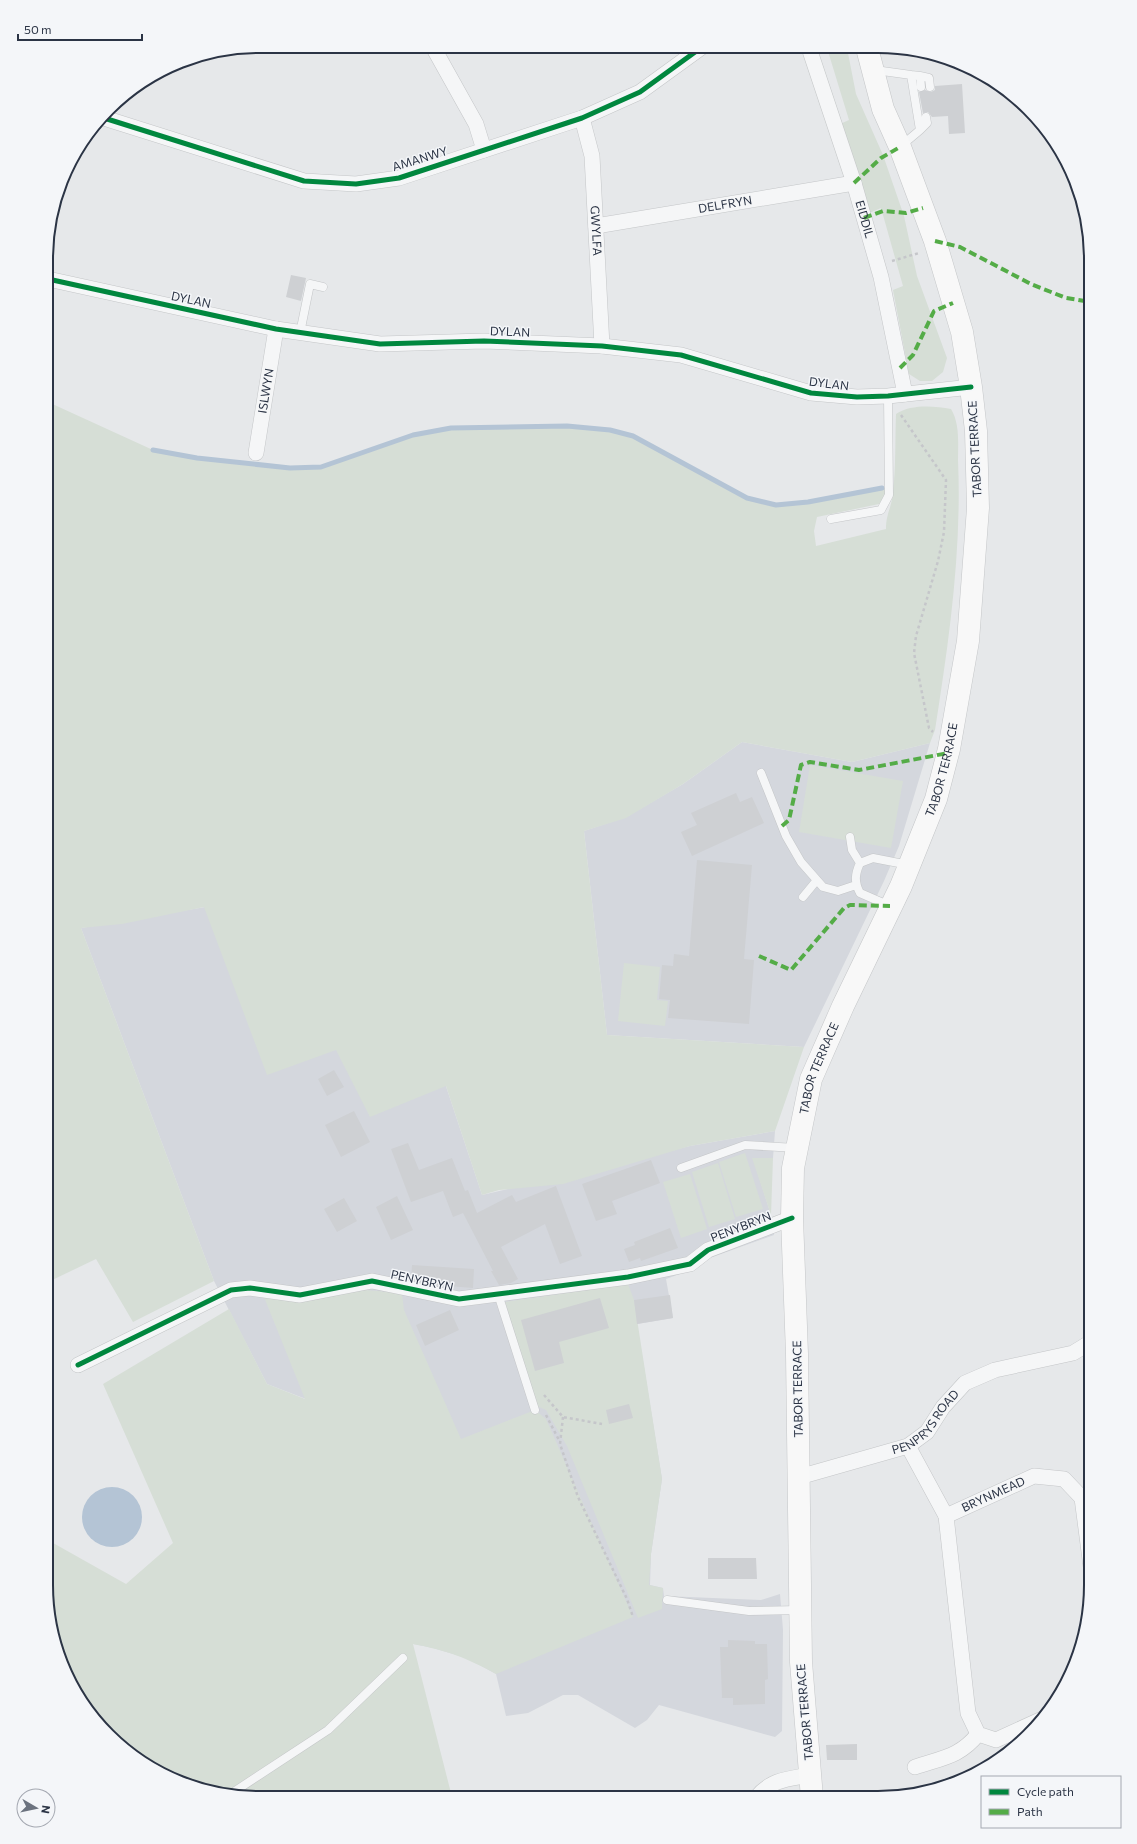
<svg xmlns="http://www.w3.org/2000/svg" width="1137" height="1844" font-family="Commissioner,sans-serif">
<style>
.built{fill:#d4d7dd}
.green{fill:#d6ded6}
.water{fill:#b4c4d5}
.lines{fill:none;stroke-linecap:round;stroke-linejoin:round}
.stream{stroke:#b4c4d5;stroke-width:5}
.building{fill:#ced0d3}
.service-casing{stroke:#c4c6c8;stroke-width:9}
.minor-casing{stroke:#c4c6c8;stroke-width:16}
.secondary-casing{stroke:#c4c6c8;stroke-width:23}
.path{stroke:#c5c6ca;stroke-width:2.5;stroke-dasharray:3 3;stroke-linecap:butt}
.service{stroke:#f5f6f7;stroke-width:8}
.minor{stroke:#f5f6f7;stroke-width:15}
.secondary{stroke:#f8f8f8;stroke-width:22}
.quiet{stroke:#54ac47;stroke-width:4;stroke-dasharray:8 4;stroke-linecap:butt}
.cycleway-casing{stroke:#f4f6f9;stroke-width:8}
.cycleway{stroke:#00873e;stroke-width:5}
.labels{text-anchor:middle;stroke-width:3;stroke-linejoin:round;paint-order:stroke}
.street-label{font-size:12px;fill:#2b3445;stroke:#f4f6f9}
.rim{fill:none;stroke:#2b3445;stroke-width:2}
</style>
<rect width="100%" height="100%" fill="#e6e8ea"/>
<path class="built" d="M742 742 852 762 930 743 899 846 884 881 804 1047 607 1035 584 831 626 817 683 784Z
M380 887 482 1195 690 1146 775 1131 773 1158H753L771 1215 774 1235 710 1258 688 1271 666 1279 673 1318 637 1324 662 1479 651 1554 650 1585 663 1588 664 1596 761 1600 780 1594 783 1630 782 1731 775 1737 659 1705 647 1720 635 1728 578 1695H563L528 1713 506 1716 496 1674 467 1658 433 1648 404 1642 306 1399 267 1384 214 1281 81 928 223 904Z"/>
<path class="green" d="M827 48H847L856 94 883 155 904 216 917 276 947 358 943 372 932 381H920L909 374 893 290 903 286 881 208 867 214 840 124 849 120Z
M48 402 153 450 197 458 290 468 321 467 413 435 451 428 567 426 610 430 633 436 747 498 776 505 808 502 885 488V495L879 504 817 517 814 531 816 546 886 529C886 513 892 507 893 492 896 467 895 440 896 414 911 404 934 406 951 409 960 424 958 443 958 460 962 550 949 641 935 730L930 743 852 762 742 742 683 784 626 818 584 831 607 1035 804 1047 775 1131 690 1146 563 1184 499 1190 482 1195 446 1086 370 1117 336 1050 267 1075 204 907 122 924 81 928 214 1281 133 1322 96 1259 46 1283Z
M810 765 903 781 891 848 799 832Z
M624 963 660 967 657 1000 668 1001 665 1026 618 1021Z
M745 1153 763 1209 736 1217 719 1162Z
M752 1158H773L771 1215Z
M718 1163 735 1219 709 1227 692 1172Z
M690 1174 707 1229 681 1238 663 1182Z
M628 1284 634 1300 662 1479 651 1554 649 1585 663 1588 662 1609 638 1618 567 1446 546 1410 537 1406 505 1302Z
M352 1289 402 1293 404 1310 461 1439 535 1410 546 1419 633 1617 496 1674C467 1658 446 1650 413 1644L452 1797 232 1796 177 1782 129 1754 90 1714 62 1666 46 1585V1539L126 1584 173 1543 103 1384 229 1309 267 1384 305 1399 264 1297 314 1300Z"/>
<path class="water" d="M82 1517a30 30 0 1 1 60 0a30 30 0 1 1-60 0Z"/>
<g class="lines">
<path class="stream" d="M153 450 197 458 290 468 321 467 413 435 451 428 567 426 610 430 633 436 747 498 776 505 808 502 882 488"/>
</g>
<path class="building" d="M962 84 965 133 949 134 948 116 932 117 928 112 923 113 919 92 925 90 931 92 935 90V86Z
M291 275 306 278 301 301 286 297Z
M736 793 740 802 752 797 764 823 692 856 681 832 697 825 691 813Z
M697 860 752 865 744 959 754 960 749 1024 668 1018 670 1000 659 999 662 965 673 966 674 954 689 956Z
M334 1070 344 1087 327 1096 318 1079Z
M354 1111 370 1142 341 1157 325 1125Z
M408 1143 419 1170 452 1158 465 1191 468 1190 477 1213 512 1195 516 1202 556 1186 582 1256 560 1264 545 1224 501 1247 518 1279 511 1283 499 1285 491 1271H493L463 1213 453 1217 443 1191 411 1202 391 1149Z
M651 1160 660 1183 612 1201 617 1214 596 1221 582 1184Z
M397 1196 413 1230 391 1240 376 1207Z
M344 1198 357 1221 337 1232 324 1209Z
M670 1228 678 1248 641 1261 640 1258 629 1262 624 1249 635 1245 634 1242Z
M412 1265 474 1269 473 1288 436 1285 411 1280Z
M670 1295 673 1318 637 1324 634 1300Z
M600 1298 609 1328 559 1342 564 1363 535 1371 521 1320Z
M450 1310 459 1330 425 1346 416 1325Z
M629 1404 633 1418 609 1424 606 1410Z
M708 1558H756L757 1579H708Z
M728 1640 755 1641V1644H767L768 1679 765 1680V1704L733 1705V1698H722L720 1647H728Z
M857 1744V1760H827L826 1745Z"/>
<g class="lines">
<defs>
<path id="service" d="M875 70 911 75 920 130 901 146
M911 75 920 76 921 87
M920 76 929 78 930 87
M920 130 927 123 926 117
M300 333 310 284 323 287
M831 519 881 510 889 495 888 396
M761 773 786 836 801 862 823 887 838 891 856 885
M850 837 852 850 860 863
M803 897 817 880
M890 906 860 893C854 882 855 874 860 863L873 858 909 865
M681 1168 745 1145 796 1148
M498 1294 535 1410
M667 1600 749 1611 799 1610
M229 1795 328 1730 403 1658"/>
<g id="minor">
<path d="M433 47 476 124 484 150"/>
<path id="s1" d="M809 48 854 183 881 277 905 394"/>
<path d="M104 118 304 181 356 184 399 178 582 118 640 92 702 47"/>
<path id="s2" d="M582 118 592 156 602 346"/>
<path id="s3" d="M596 226 854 183"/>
<path d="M48 279 276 329 380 344 484 341 602 346 681 355 811 393 857 397 888 396 971 387"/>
<path id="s4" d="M256 453 276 329"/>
<path d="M78 1365 231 1290 250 1288 300 1295 372 1281 459 1299 498 1294 628 1277 690 1264 708 1250 792 1218"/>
<path d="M908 1446 946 1516 968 1713 978 1734 996 1740 1042 1719"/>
<path id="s5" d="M799 1477 908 1446 927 1432 943 1407 965 1383 995 1370 1073 1353 1091 1342"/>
<path id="s6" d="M946 1516 1034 1476 1064 1479 1082 1498 1091 1567"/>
<path d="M915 1767C941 1758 960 1757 978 1734"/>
<path d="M756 1798C771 1779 788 1779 810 1775"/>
</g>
<g id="secondary">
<path id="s7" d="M812 1798 801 1662 797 1354 792 1218 793 1168 811 1079 843 1006 901 886 936 799 949 749 968 641 978 508 976 431 971 387 962 332 935 241 900 147 883 109 867 48"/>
</g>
</defs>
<use href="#service" class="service-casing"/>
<use href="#minor" class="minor-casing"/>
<use href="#secondary" class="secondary-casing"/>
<path class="path" d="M892 261 919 253
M901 415 946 480 944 532 938 561 916 636 914 653 929 728 933 732
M544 1395 563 1417 602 1424
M546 1415 560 1442
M563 1417 560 1444 578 1497 627 1599 633 1617"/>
<use href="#service" class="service"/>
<use href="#minor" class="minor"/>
<use href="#secondary" class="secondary"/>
<path class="quiet" d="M854 183 881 158 900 147
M864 218 883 211 906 213 923 208
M935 241 960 247 1031 284 1066 298 1091 302
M900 368 913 355 934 311 953 303
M782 826 789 820 801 765 810 762 859 770 948 753
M759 956 791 970 844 908 850 905 890 906"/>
<defs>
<path id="cycleway" d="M104 118 304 181 356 184 399 178 582 118 640 92 702 47
M48 279 276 329 380 344 484 341 602 346 681 355 811 393 857 397 888 396 971 387
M78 1365 231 1290 250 1288 300 1295 372 1281 459 1299 498 1294 628 1277 690 1264 708 1250 792 1218"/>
</defs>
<use href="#cycleway" class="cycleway-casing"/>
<use href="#cycleway" class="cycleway"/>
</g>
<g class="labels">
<g class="street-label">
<text transform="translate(420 159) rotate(-17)" y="4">AMANWY</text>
<text dy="4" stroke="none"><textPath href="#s3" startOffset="131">DELFRYN</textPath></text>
<text dy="4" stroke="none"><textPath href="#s1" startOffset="180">EIDDIL</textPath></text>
<text dy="4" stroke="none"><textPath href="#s2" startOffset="114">GWYLFA</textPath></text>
<text transform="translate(191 300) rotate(12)" y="4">DYLAN</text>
<text transform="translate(510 332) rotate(2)" y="4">DYLAN</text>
<text transform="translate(829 384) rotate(7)" y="4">DYLAN</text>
<text dy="4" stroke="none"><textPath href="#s4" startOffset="63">ISLWYN</textPath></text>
<text transform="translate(975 449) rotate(-93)" y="4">TABOR TERRACE</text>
<text dy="4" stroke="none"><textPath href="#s7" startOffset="1058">TABOR TERRACE</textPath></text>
<text dy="4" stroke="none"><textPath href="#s7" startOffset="734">TABOR TERRACE</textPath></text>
<text transform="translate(741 1227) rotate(-21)" y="4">PENYBRYN</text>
<text transform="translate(422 1281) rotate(12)" y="4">PENYBRYN</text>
<text transform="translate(798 1389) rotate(-91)" y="4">TABOR TERRACE</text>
<text dy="4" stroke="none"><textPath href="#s5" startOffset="142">PENPRYS ROAD</textPath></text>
<text dy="4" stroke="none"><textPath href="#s6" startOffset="52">BRYNMEAD</textPath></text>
<text transform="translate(805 1712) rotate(-95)" y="4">TABOR TERRACE</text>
</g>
</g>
<path d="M0 0H1137V1844H0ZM259 53H878A206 206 0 0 1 1084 259V1585A206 206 0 0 1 878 1791H259A206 206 0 0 1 53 1585V259A206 206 0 0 1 259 53Z" fill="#f4f6f9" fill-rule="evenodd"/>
<path class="rim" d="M259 53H878A206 206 0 0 1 1084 259V1585A206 206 0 0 1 878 1791H259A206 206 0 0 1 53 1585V259A206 206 0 0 1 259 53Z"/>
<rect x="981" y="1776" width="140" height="52" fill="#f4f6f9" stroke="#a4a8b1"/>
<rect x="989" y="1789" width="20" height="6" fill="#00873e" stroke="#a4a8b1"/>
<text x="1017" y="1796" font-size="12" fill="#2b3445">Cycle path</text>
<rect x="989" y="1809" width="20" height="6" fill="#54ac47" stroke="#a4a8b1"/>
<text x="1017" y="1816" font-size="12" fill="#2b3445">Path</text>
<g transform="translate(36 1808) rotate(99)"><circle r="19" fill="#f4f6f9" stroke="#a4a8b1"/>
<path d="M0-3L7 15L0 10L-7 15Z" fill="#6c737f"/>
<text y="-6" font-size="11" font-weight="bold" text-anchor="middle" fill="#2b3445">N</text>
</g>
<path d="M18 34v6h124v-6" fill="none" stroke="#2b3445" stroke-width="2"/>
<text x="24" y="34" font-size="12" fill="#2b3445" stroke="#f4f6f9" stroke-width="3" paint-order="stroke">50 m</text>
</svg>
